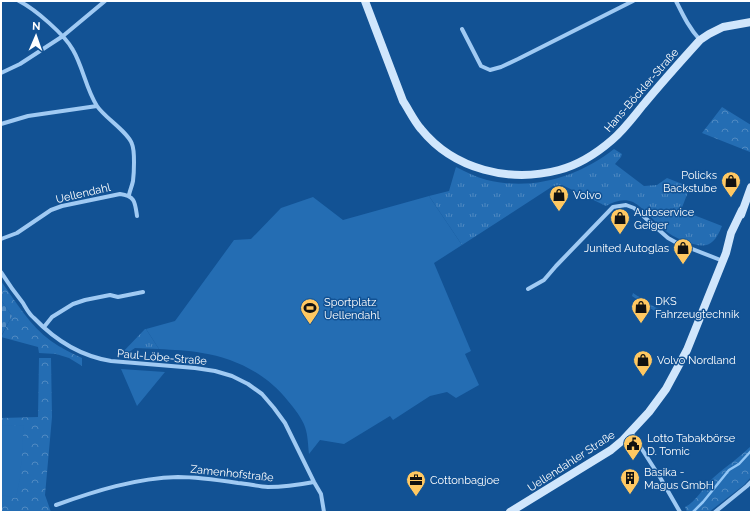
<svg xmlns="http://www.w3.org/2000/svg" width="752" height="513" font-family="Raleway,sans-serif">
<style>
.grass{fill:url(#grass-tufts)}
.forest{fill:url(#forest-crowns)}
.cemetery{fill:url(#cemetery-stones)}
.green{fill:#246db3}
.lines{fill:none;stroke-linecap:round;stroke-linejoin:round}
.stream{stroke:#92c6f6;stroke-width:2.5}
.street{stroke:#a0caf3;stroke-width:4}
.secondary{stroke:#d0e6fc;stroke-width:8}
.labels{text-anchor:middle;stroke-width:3;stroke-linejoin:round;paint-order:stroke}
.street-label{font-size:11px;fill:#fff;stroke:#125294}
.poi-label{font-size:11px;fill:#fff;stroke:#125294;text-anchor:start}
</style>
<defs>
<pattern id="grass-tufts" width="24" height="20" patternUnits="userSpaceOnUse"><rect width="24" height="20" fill="#246db3"/><path d="M3 7l-1-3M5 7V3M7 7l1-3M15 17l-1-3M17 17v-4M19 17l1-3" fill="none" stroke="#508ac2"/></pattern>
<pattern id="forest-crowns" width="20" height="18" patternUnits="userSpaceOnUse"><rect width="20" height="18" fill="#246db3"/><path d="M2 6a3 3 0 1 1 6 0M12 15a3 3 0 1 1 6 0" fill="none" stroke="#508ac2"/></pattern>
<pattern id="cemetery-stones" width="16" height="16" patternUnits="userSpaceOnUse"><rect width="16" height="16" fill="#246db3"/><path d="M2 7V4a2 2 0 0 1 4 0v3zM10 15v-3a2 2 0 0 1 4 0v3z" fill="#508ac2"/></pattern>
</defs>
<rect width="100%" height="100%" fill="#125294"/>
<path class="grass" d="M614 149 622 154 621 157 615 164 644 186 657 185 667 178 690 187 681 210 722 226C713 248 705 249 684 241 676 238 669 234 663 229 653 220 644 208 633 202 624 198 614 201 606 206L562 185 553 186 462 245 429 196 449 191 456 167C466 172 476 177 487 180 533 191 578 177 614 149Z
M633 293 651 305 674 317 673 320 662 316 632 296Z
M145 329H146L159 349 135 348 123 356 120 355Z"/>
<path class="forest" d="M722 107 751 125V150L750 152 702 133Z
M1 281C16 302 30 326 51 341 61 348 71 353 82 358V366L69 358 56 354 39 353 38 347 1 337 12 316 1 300Z
M39 358H51L52 417 45 495 51 512H1V418L38 417Z
M751 446V477L744 485 709 512H687L685 507C697 501 703 487 713 478 725 467 739 458 751 446Z"/>
<path class="cemetery" d="M1 300 12 316 1 336Z"/>
<path class="green" d="M429 196 462 245 434 263 471 351 465 354 479 385 456 398 447 392 430 396 393 420 390 416 344 444 320 440 309 454C308 446 308 435 305 427 302 418 294 408 288 401 267 374 235 358 202 353 188 350 173 350 159 349L146 329 175 321 234 240 251 239 281 208 313 197 343 220Z
M121 369 165 372 137 406Z
M24 425 20 478 16 498 1 495V426Z"/>
<g class="lines">
<path class="stream" d="M693 512 703 502 729 470 739 464 751 451"/>
<path class="street" d="M19 1C35 9 65 35 73 50 83 67 86 89 97 106 105 118 128 132 132 144 135 151 134 173 133 181 132 186 130 190 129 195
M676 1C683 15 689 28 700 40
M462 29 481 66 490 70 501 67 518 59 633 1
M1 73 20 64 63 36 105 1
M1 124 28 116 97 106
M1 239 17 233 51 210 62 206 120 194C135 196 135 202 137 216
M1 272C8 283 15 293 23 303 26 308 29 314 34 318 56 341 80 356 111 361L195 368 215 371 232 376 248 384 262 394 274 408 285 423 314 482 321 494 324 512
M528 289 544 280 556 266 613 207 626 205 634 208 668 238 677 243 723 261
M44 327 52 317 73 304 85 300 110 295 118 297 143 292
M631 432 661 479 680 512
M56 505C95 491 136 478 178 477 198 477 218 480 238 483 248 484 258 486 268 487 284 487 298 485 314 482
M715 512 747 486 751 482"/>
<path class="secondary" d="M365 1 403 101C409 110 414 121 421 129 454 170 510 183 559 170 578 165 597 153 612 140 624 130 634 116 644 104 662 82 681 61 700 40L709 34 723 27 751 22
M741 215 751 187
M510 512 611 450 623 440 649 412 666 389 687 350 726 253 731 233 742 210"/>
</g>
<defs>
<symbol id="shop-pin" viewBox="-11 -11 22 30"><path d="M0 17L-7.5 6A9.5 9.5 0 1 1 7.5 6Z" fill="#ffc862" stroke="#125294"/><path d="M-5-2.5h2.3a2.7 3.5 0 0 1 5.4 0H5L5.5 6h-11ZM-1.5-2.5h3a1.5 2.3 0 0 0-3 0Z" fill="#111"/></symbol>
<symbol id="stadium-pin" viewBox="-11 -11 22 30"><path d="M0 17L-7.5 6A9.5 9.5 0 1 1 7.5 6Z" fill="#ffc862" stroke="#125294"/><path d="M0-5a6.5 5 0 1 0 0 10a6.5 5 0 1 0 0-10ZM-3.5-1.8h7v3.6h-7Z" fill="#111"/></symbol>
<symbol id="civic-pin" viewBox="-11 -11 22 30"><path d="M0 17L-7.5 6A9.5 9.5 0 1 1 7.5 6Z" fill="#ffc862" stroke="#125294"/><path d="M-.6-6.5H3V-4.5H.6V-3L4-1V1h2V6H-6V1h2V-1L-.6-3ZM-1.2 2.5V6h2.4V2.5Z" fill="#111"/></symbol>
<symbol id="building-pin" viewBox="-11 -11 22 30"><path d="M0 17L-7.5 6A9.5 9.5 0 1 1 7.5 6Z" fill="#ffc862" stroke="#125294"/><path d="M-4-6H4V6H1V3H-1V6H-4ZM-2.5-4.3h1.7v1.8h-1.7ZM.8-4.3h1.7v1.8H.8ZM-2.5-1h1.7V.8h-1.7ZM.8-1h1.7V.8H.8Z" fill="#111"/></symbol>
<symbol id="office-pin" viewBox="-11 -11 22 30"><path d="M0 17L-7.5 6A9.5 9.5 0 1 1 7.5 6Z" fill="#ffc862" stroke="#125294"/><path d="M-6-3h4V-5.5h4V-3h4V5H-6ZM-1-4.5V-3h2v-1.5ZM-6 0V1H6V0Z" fill="#111"/></symbol>
</defs>
<g fill-rule="evenodd">
<use href="#shop-pin" x="720" y="170" width="22" height="30"/>
<use href="#shop-pin" x="548" y="184" width="22" height="30"/>
<use href="#shop-pin" x="609" y="207" width="22" height="30"/>
<use href="#shop-pin" x="672" y="237" width="22" height="30"/>
<use href="#shop-pin" x="630" y="296" width="22" height="30"/>
<use href="#stadium-pin" x="299" y="297" width="22" height="30"/>
<use href="#shop-pin" x="632" y="349" width="22" height="30"/>
<use href="#civic-pin" x="622" y="433" width="22" height="30"/>
<use href="#building-pin" x="619" y="467" width="22" height="30"/>
<use href="#office-pin" x="405" y="469" width="22" height="30"/>
</g>
<g class="labels">
<g class="street-label">
<text transform="translate(641 90) rotate(-49)" y="4">Hans-Böckler-Straße</text>
<text transform="translate(83 193) rotate(-13)" y="4">Uellendahl</text>
<text transform="translate(162 357) rotate(5)" y="4">Paul-Löbe-Straße</text>
<text transform="translate(571 461) rotate(-33)" y="4">Uellendahler Straße</text>
<text transform="translate(232 473) rotate(6)" y="4">Zamenhofstraße</text>
</g>
<g class="poi-label">
<text x="717" y="179" text-anchor="end">Policks<tspan x="717" dy="13">Backstube</tspan></text>
<text x="573" y="199">Volvo</text>
<text x="634" y="216">Autoservice<tspan x="634" dy="13">Geiger</tspan></text>
<text x="669" y="252" text-anchor="end">Junited Autoglas</text>
<text x="655" y="305">DKS<tspan x="655" dy="13">Fahrzeugtechnik</tspan></text>
<text x="324" y="306">Sportplatz<tspan x="324" dy="13">Uellendahl</tspan></text>
<text x="657" y="364">Volvo Nordland</text>
<text x="647" y="442">Lotto Tabakbörse<tspan x="647" dy="13">D. Tomic</tspan></text>
<text x="644" y="476">Basika -<tspan x="644" dy="13">Magus GmbH</tspan></text>
<text x="430" y="484">Cottonbagjoe</text>
</g>
</g>
<rect width="752" height="513" fill="none" stroke="#ffffff" stroke-width="4"/>
<g transform="translate(36 36) rotate(2)" stroke="#125294" stroke-width="3" paint-order="stroke">
<path d="M0-3L7 15L0 10L-7 15Z" fill="#ffffff"/>
<text y="-6" font-size="11" font-weight="bold" text-anchor="middle" fill="#ffffff">N</text>
</g>
</svg>
